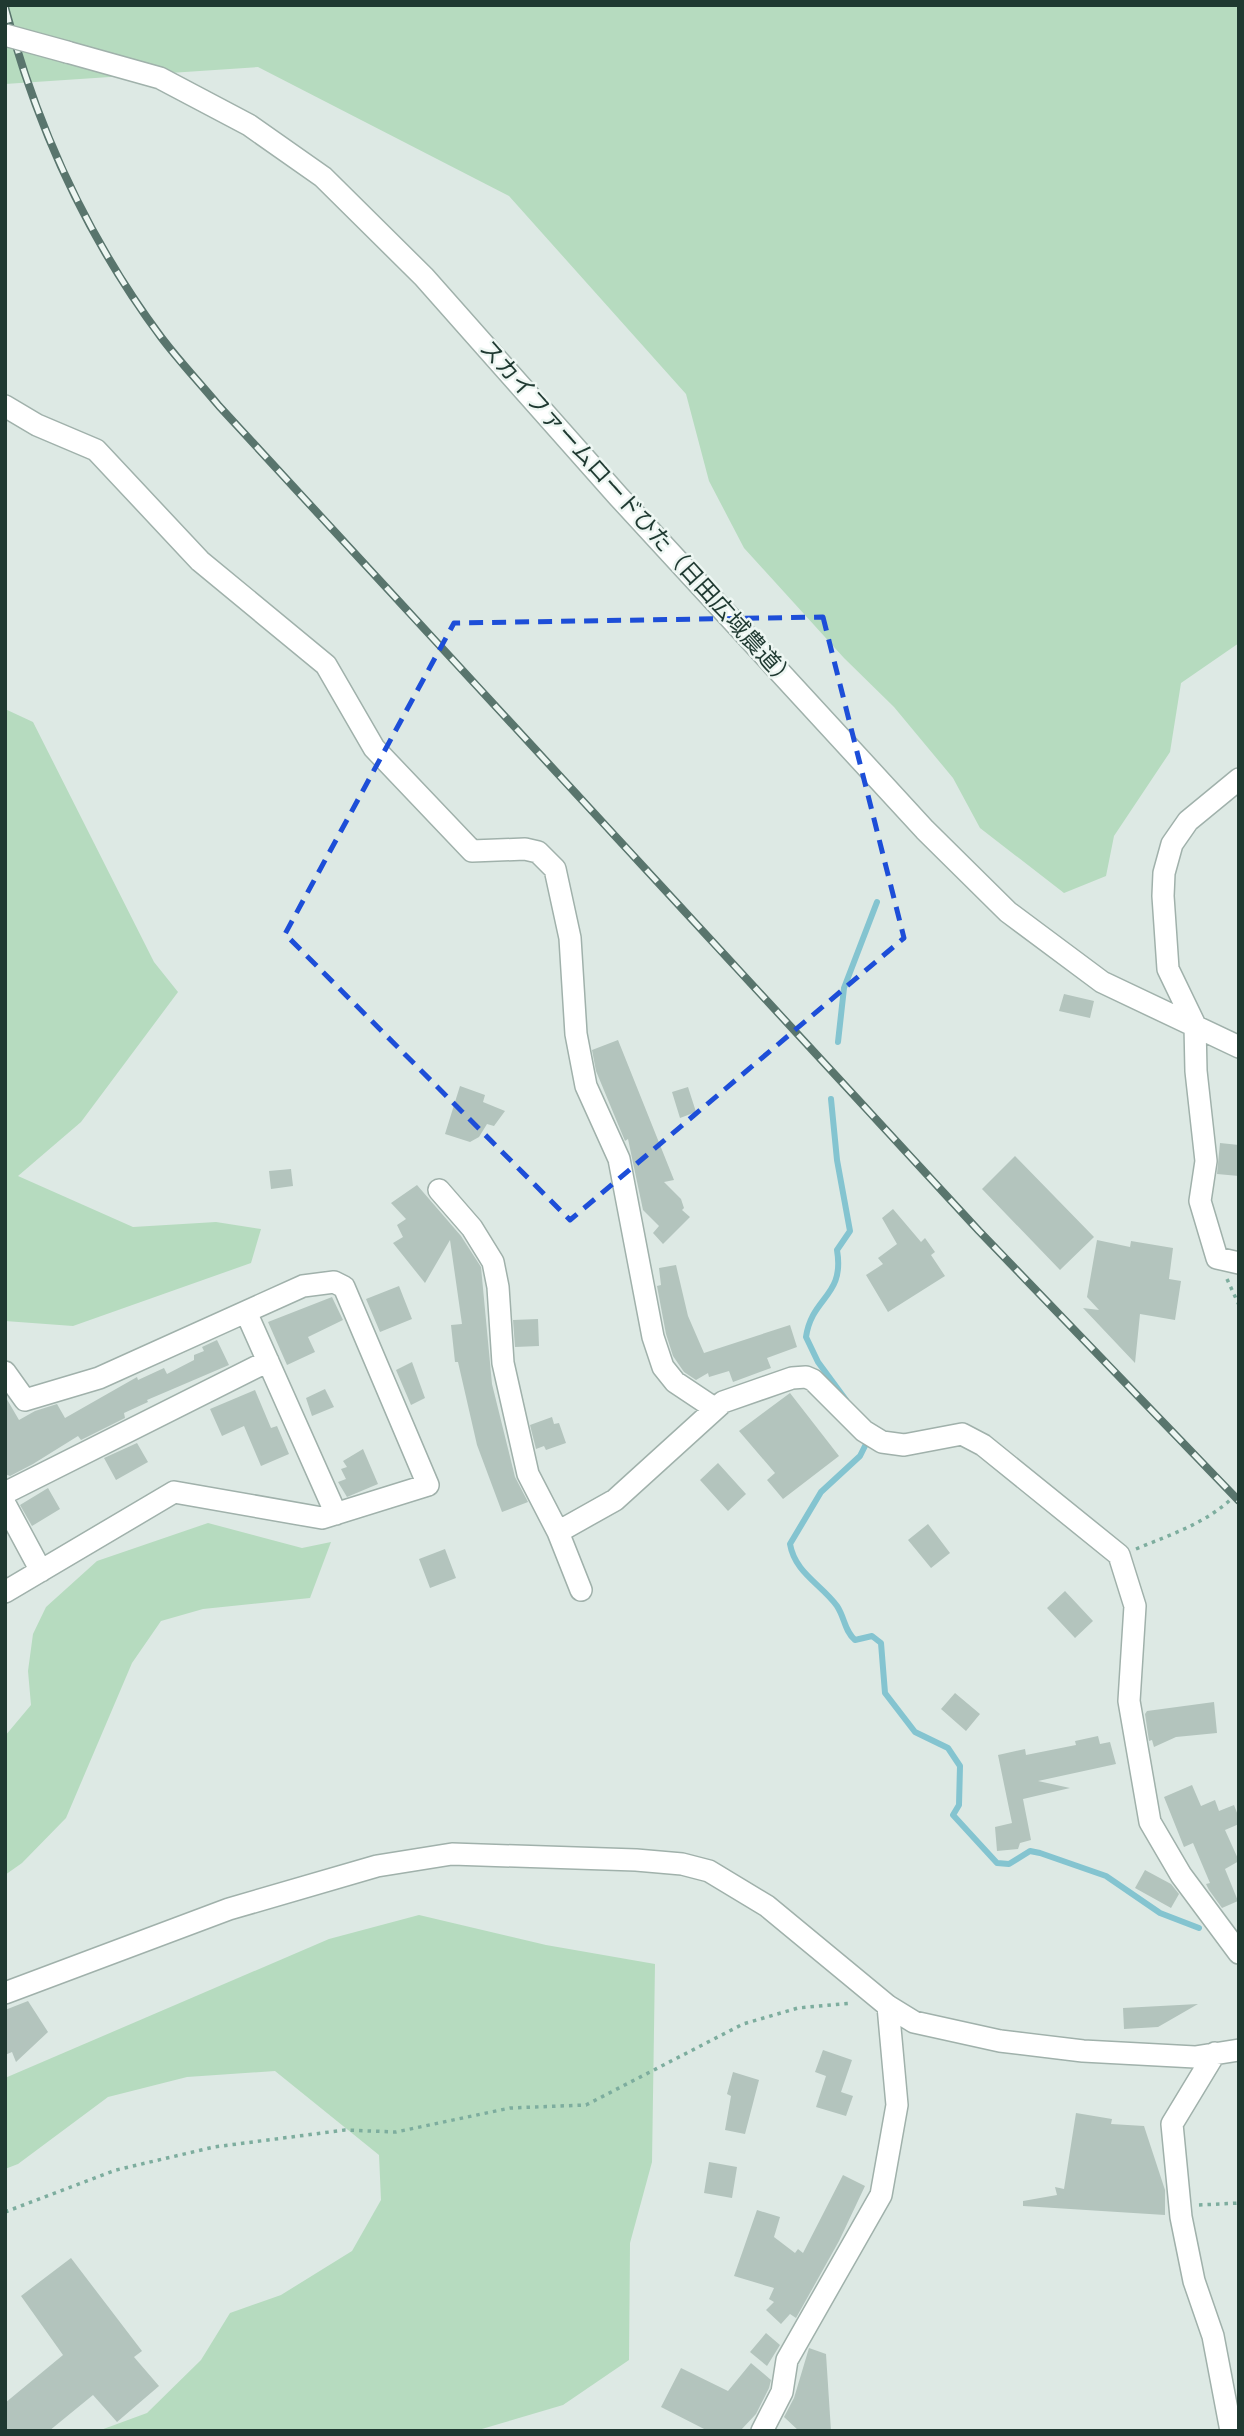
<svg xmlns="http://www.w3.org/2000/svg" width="1244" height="2436" font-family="'PT Sans','Noto Sans JP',sans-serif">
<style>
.green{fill:#b6dbbf}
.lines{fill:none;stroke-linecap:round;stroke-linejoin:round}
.stream{stroke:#84c4d0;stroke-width:6}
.building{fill:#b3c4bd}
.minor-casing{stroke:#a0b1ab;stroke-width:24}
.path{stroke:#7dad9e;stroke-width:3.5;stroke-dasharray:3.5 5;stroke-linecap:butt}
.minor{stroke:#fff;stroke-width:21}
.rail-casing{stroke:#59756d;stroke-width:8}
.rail{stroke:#edf6f2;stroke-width:5;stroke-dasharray:16;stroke-linecap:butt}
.minor-bridge-casing{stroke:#a0b1ab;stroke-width:24;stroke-linecap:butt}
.minor-bridge{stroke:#fff;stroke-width:21}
.marked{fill:none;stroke:#1d4ed8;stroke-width:5;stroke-dasharray:14 9;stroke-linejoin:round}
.labels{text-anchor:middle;stroke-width:5;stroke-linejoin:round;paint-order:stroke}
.street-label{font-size:23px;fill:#1f3931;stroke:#edf6f2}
</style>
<rect width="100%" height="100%" fill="#dde9e4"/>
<path class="green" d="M5 5H1239V643L1181 683 1170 752 1114 836 1106 876 1064 893 980 828 953 778 894 707 844 658 744 548 709 481 686 394 509 196 258 67 5 84Z
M5 709 33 722 154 962 178 992 81 1122 18 1176 133 1227 216 1222 261 1229 251 1263 73 1326 5 1321Z
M208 1523 302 1548 331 1542 310 1598 203 1609 161 1621 132 1663 66 1818 22 1863 5 1875V1736L31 1705 28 1671 33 1634 46 1607 97 1561Z
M419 1915 546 1945 655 1964 652 2162 630 2243 629 2360 563 2405 475 2431H98L147 2413 201 2360 230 2313 281 2295 352 2251 381 2200 379 2155 275 2071 187 2077 108 2097 18 2164 5 2169V2078L329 1939Z"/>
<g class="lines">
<path class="stream" d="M838 1042 844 988 877 902
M831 1099 837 1160 850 1231 837 1250C845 1297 812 1296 806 1337L818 1362 846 1400
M869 1438 860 1456 821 1492 790 1544C795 1573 821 1584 837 1606 845 1618 844 1630 855 1640L872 1636 881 1643 885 1693 915 1732 948 1748 960 1766 959 1805 953 1815 997 1863 1009 1864 1030 1851 1040 1853 1106 1876 1160 1913 1199 1928"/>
</g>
<path class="building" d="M1064 994 1094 1001 1090 1018 1059 1011Z
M618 1040 674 1180 664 1182 681 1199 684 1208 682 1210 690 1217 663 1244 653 1233 659 1226 643 1210 628 1139 625 1141 596 1071 592 1050Z
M460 1086 485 1095 483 1102 505 1111 494 1126 487 1124 479 1137 470 1142 445 1134Z
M688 1087 696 1112 680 1118 672 1092Z
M1220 1143 1239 1145V1176L1217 1174Z
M1015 1156 1094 1237 1060 1270 982 1189Z
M291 1169 293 1186 271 1189 269 1171Z
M417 1185 461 1236 481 1267 492 1384 515 1477 528 1502 502 1512 477 1445 458 1362H455L451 1325 462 1324 450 1240 425 1283 393 1243 403 1237 397 1225 406 1219 391 1203Z
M893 1209 921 1242 925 1238 935 1252 931 1255 945 1276 888 1312 866 1275 883 1264 878 1258 897 1244 882 1218Z
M1097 1240 1130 1247 1131 1241 1173 1248 1169 1279 1181 1281 1175 1320 1140 1314 1135 1363 1083 1308 1099 1310 1087 1297Z
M676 1265 688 1316 704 1353 790 1325 797 1347 767 1358 771 1368 733 1382 729 1371 709 1377 708 1373 696 1380 684 1372 673 1356 666 1334 657 1286 661 1285 659 1268Z
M399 1286 412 1319 380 1332 366 1299Z
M332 1297 343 1320 308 1337 315 1352 287 1365 268 1322Z
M538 1319 539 1346 515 1347 513 1320Z
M217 1340 229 1365 147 1400 148 1402 124 1413 125 1418 81 1440 78 1436 33 1464 10 1476 5 1474V1396L19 1420 35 1411 57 1404 65 1418 137 1377 138 1380 164 1368 167 1374 194 1360V1355L204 1351 202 1347Z
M412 1362 425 1398 411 1405 396 1370Z
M325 1389 334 1407 312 1416 306 1398Z
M255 1390 271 1428 277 1426 289 1454 261 1466 244 1426 222 1436 210 1409Z
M790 1393 839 1456 783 1499 767 1480 775 1473 739 1431Z
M552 1417 554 1424 559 1423 566 1443 546 1450 544 1446 536 1449 530 1425Z
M137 1443 148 1462 116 1480 104 1458Z
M363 1449 378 1484 347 1497 338 1482 346 1479 341 1469 347 1467 343 1461Z
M718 1463 746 1494 728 1511 700 1480Z
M48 1488 60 1509 32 1526 20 1505Z
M928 1524 950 1553 931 1568 908 1540Z
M445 1549 456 1578 430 1588 419 1559Z
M1065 1591 1093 1621 1075 1638 1047 1608Z
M955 1693 980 1714 966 1731 941 1709Z
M1214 1702 1217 1733 1176 1737 1154 1747 1152 1740 1149 1741 1145 1714 1147 1711Z
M1098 1736 1100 1744 1110 1742 1116 1764 1038 1781 1070 1788 1023 1799 1031 1840 1020 1843 1018 1849 997 1851 995 1827 1012 1823 998 1755 1025 1749 1026 1755 1076 1745 1075 1741Z
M1192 1785 1201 1806 1215 1800 1219 1811 1234 1805 1239 1818V1824L1225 1830 1239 1861 1225 1869 1238 1901 1222 1908 1209 1890 1206 1884 1210 1883 1193 1843 1184 1847 1164 1797Z
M1145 1870 1171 1884 1179 1894 1171 1908 1135 1888Z
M28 2001 48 2032 16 2062 12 2052 5 2055V2010Z
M1198 2004 1158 2027 1124 2029 1123 2008Z
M823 2050 852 2060 841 2092 853 2096 846 2116 816 2107 826 2076 815 2072Z
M733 2072 759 2080 745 2134 725 2130 731 2096 727 2094Z
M1076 2113 1112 2119 1111 2124 1144 2126 1165 2190V2215L1023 2206V2201L1057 2195 1055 2187 1064 2189Z
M709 2162 737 2167 732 2198 704 2193Z
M843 2175 865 2186 839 2241 796 2318 790 2314 781 2324 766 2310 774 2302 769 2299 774 2288 734 2276 757 2210 780 2217 774 2237 795 2253 798 2249 803 2253Z
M71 2258 142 2351 134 2357 159 2386 117 2422 93 2395 49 2431H5V2403L63 2355 21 2296Z
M766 2333 780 2345 767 2366 750 2352Z
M809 2348 826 2354 831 2431H799L784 2417 794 2398Z
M751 2363 771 2380 769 2388 756 2414 740 2431H708L661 2407 681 2368 728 2391Z"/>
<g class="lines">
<defs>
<path id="minor" d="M67 52 160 78 249 125 323 177 424 277 618 496 925 830 1008 912 1102 982 1239 1047
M5 406 37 425 96 450 200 561 326 665 374 748 472 851 525 849 538 852 555 869 570 938 576 1034 586 1086 619 1159 653 1337 663 1367 675 1382 714 1408
M1239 779 1188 821 1172 844 1164 873 1163 896 1168 969 1195 1025 1196 1071 1206 1161 1200 1201 1217 1258 1239 1263
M439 1190 472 1228 493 1262 498 1287 503 1363 528 1474 558 1532 581 1590
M246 1312 336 1514
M5 1372 25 1400 99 1378 303 1286 334 1282 344 1287 428 1485 322 1518 174 1492 5 1592
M5 1493 268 1361
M5 1504 41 1571
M558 1532 615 1500 723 1402 792 1378 806 1377 813 1380 864 1431 882 1442 904 1445 962 1434 983 1445 1119 1555 1135 1606 1129 1701 1150 1822 1181 1875 1239 1953
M5 1993 229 1909 377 1866 452 1854 636 1860 682 1864 709 1871 767 1906 888 2006 914 2022 1000 2041 1083 2051 1195 2057 1239 2050
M1215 2053 1172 2124 1181 2217 1194 2281 1213 2336 1231 2431
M762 2431 782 2392 787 2360 881 2195 897 2105 888 2006"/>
</defs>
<use href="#minor" class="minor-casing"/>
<path class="path" d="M1227 1279 1239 1305
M1136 1549C1174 1533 1211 1522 1239 1491
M1199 2205 1239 2203
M5 2212 116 2170 214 2147 345 2130 396 2132 510 2108 586 2105 743 2024 798 2008 852 2003"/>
<use href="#minor" class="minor"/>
<defs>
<path id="rail" d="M5 7C36 125 88 239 161 337 179 361 200 383 219 406L979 1231 1239 1501"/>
</defs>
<use href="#rail" class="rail-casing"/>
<use href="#rail" class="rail"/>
<defs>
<path id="minor-bridge" d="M5 35 67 52"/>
</defs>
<use href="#minor-bridge" class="minor-bridge-casing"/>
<use href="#minor-bridge" class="minor-bridge"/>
</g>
<path class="marked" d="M823 617 904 938 570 1220 285 934 454 623Z"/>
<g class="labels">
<g class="street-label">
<text transform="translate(638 514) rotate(48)" y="8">スカイファームロードひた（日田広域農道）</text>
</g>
</g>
<rect width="1244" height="2436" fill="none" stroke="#1f3931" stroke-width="14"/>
</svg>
